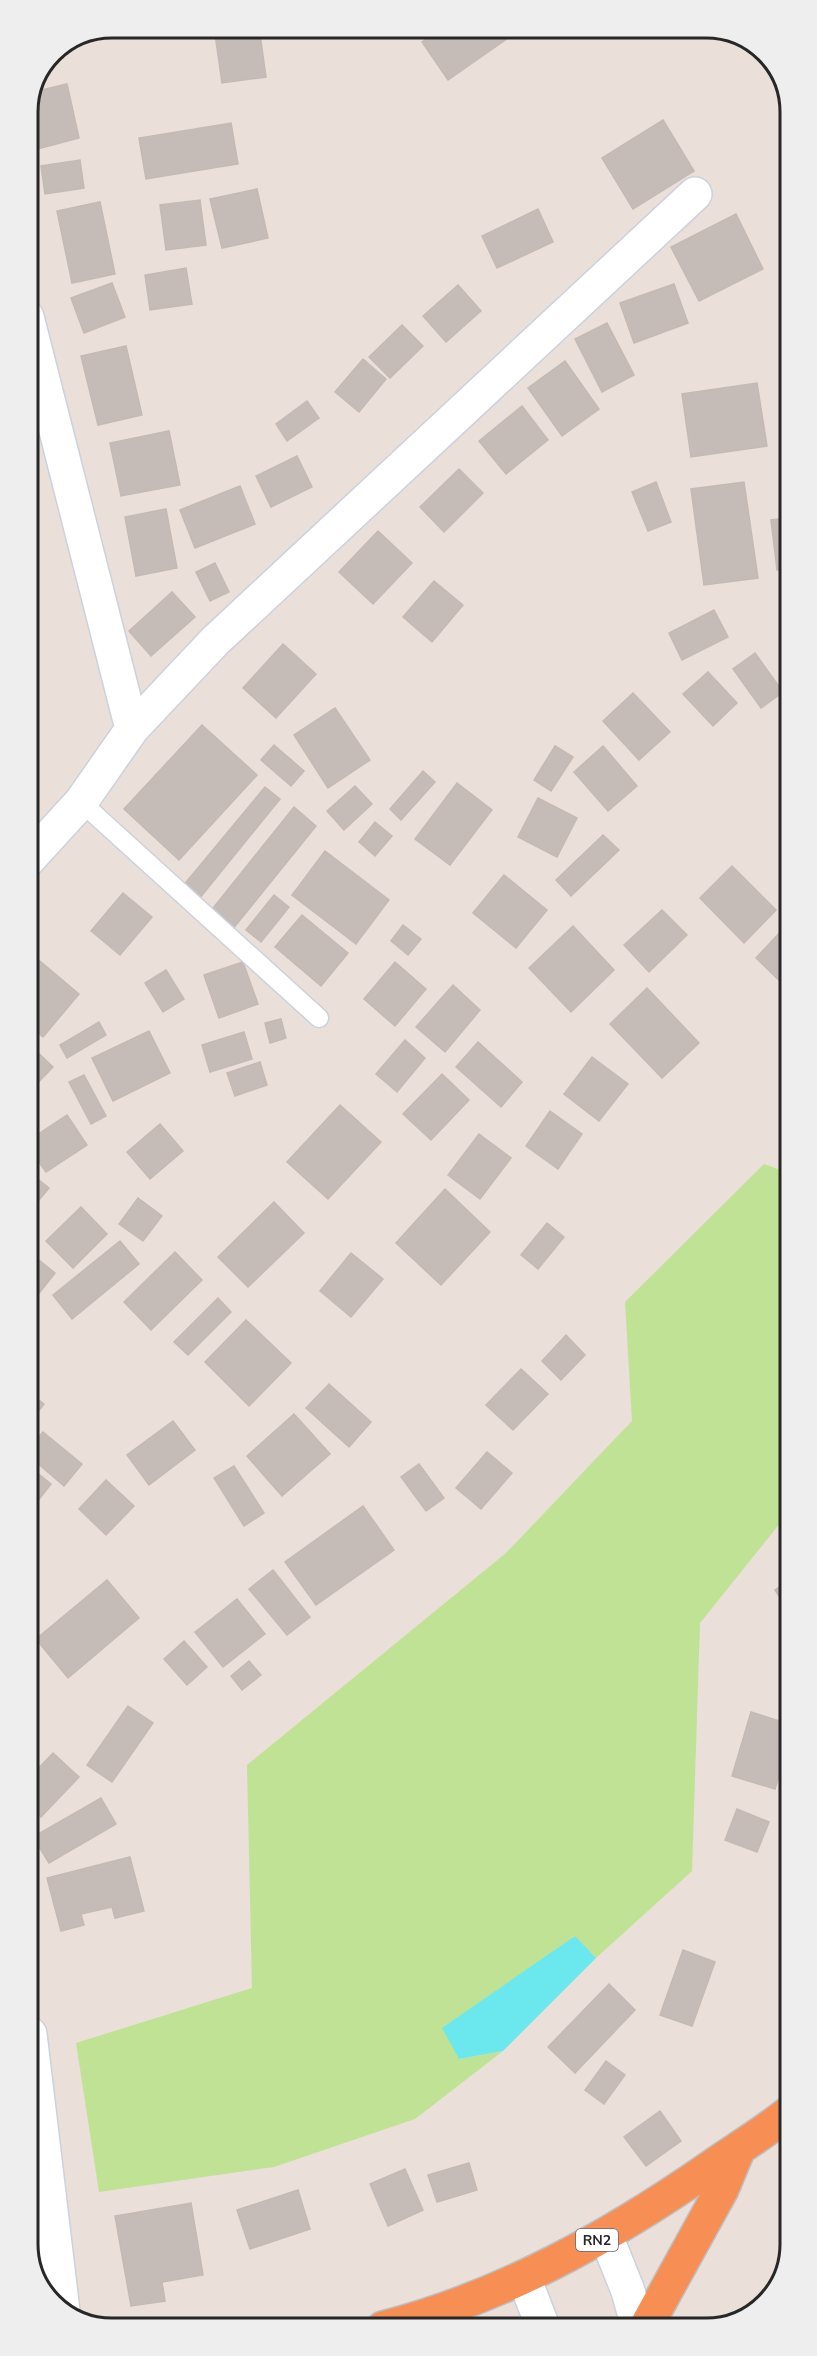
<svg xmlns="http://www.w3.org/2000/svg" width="817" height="2356" font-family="'Nunito Sans',sans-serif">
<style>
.green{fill:#c0e294}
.water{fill:#6ae8ee}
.building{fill:#c5bcb8;stroke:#c5bab3;stroke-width:1.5}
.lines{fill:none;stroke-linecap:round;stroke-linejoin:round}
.service-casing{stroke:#cbd2dd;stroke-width:21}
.minor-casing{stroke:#cbd2dd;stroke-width:36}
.trunk-casing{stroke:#bebebe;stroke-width:36}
.service{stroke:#fff;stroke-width:18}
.minor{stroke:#fff;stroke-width:33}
.trunk{stroke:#f78f54;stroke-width:33}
.labels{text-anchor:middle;stroke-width:5;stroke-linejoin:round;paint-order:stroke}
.shield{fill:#fff;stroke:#686868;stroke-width:1.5}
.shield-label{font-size:14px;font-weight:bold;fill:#272727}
.rim{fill:none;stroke:#272727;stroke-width:3}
</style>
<rect width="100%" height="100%" fill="#eadfd9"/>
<path class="green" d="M764 1164 789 1173V1512L700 1623 692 1871 596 1958 574 1936 459 2059 503 2051 415 2119 274 2167 99 2192 76 2043 252 1988 247 1765 506 1553 632 1421 625 1302Z"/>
<path class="water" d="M575 1936 596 1958 503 2051 459 2059 442 2028Z"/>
<path class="building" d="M214 27H259L266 77 222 83Z
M443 27H501L508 38 448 80 422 42Z
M67 84 79 138 37 149 27 110 34 92Z
M663 120 694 171 633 209 602 158Z
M231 123 238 164 146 179 139 138Z
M80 160 84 188 45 194 41 166Z
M257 189 268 238 222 248 210 199Z
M200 200 206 245 166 250 160 205Z
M100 202 115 274 72 283 57 211Z
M538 209 553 242 497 268 482 236Z
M736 214 763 269 699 301 671 247Z
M186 268 192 304 150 310 145 275Z
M112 283 125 317 84 333 71 298Z
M674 284 688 323 634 343 620 303Z
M458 285 481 311 446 342 423 316Z
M607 323 634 375 602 392 575 339Z
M402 325 423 346 390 378 369 357Z
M126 346 142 415 98 425 81 356Z
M363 359 386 379 359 412 335 392Z
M565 361 599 409 562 436 528 388Z
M757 383 767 446 691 457 682 394Z
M307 401 319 418 287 441 276 424Z
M522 406 548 440 506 474 479 441Z
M169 431 180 485 121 496 110 443Z
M297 456 312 487 271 507 256 476Z
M459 469 483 493 444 532 420 507Z
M656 482 671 522 648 531 632 492Z
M744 482 758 578 704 585 691 489Z
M240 486 255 524 195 548 180 510Z
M166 509 177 568 136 576 125 517Z
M788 518V569L777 570 771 520Z
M378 531 412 563 373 604 339 572Z
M215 563 229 592 210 601 196 572Z
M434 581 463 605 432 642 403 617Z
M172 592 195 617 151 656 129 631Z
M714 610 728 637 682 660 669 633Z
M283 644 316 674 276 718 243 688Z
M755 653 783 692 761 708 733 669Z
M708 672 737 703 713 726 683 694Z
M633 693 670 732 639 760 603 721Z
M335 708 370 760 328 788 294 735Z
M202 725 257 775 179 860 124 809Z
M274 745 304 771 291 786 261 760Z
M555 746 573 757 551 791 534 780Z
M603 746 637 786 608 811 574 772Z
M423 771 435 782 401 820 390 809Z
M457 783 492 810 450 865 415 839Z
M355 786 372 804 344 830 327 811Z
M265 787 280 799 199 899 183 886Z
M538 798 577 818 557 857 518 837Z
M294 807 316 826 232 930 210 912Z
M375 822 392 836 375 856 359 842Z
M603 835 619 850 571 896 556 880Z
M325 851 389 900 356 944 292 895Z
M732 866 776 910 744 943 700 898Z
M504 875 547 910 516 948 473 913Z
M123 893 152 917 120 955 91 931Z
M274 895 289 907 261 942 246 930Z
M662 910 687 935 649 972 624 945Z
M302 915 348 953 321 986 275 947Z
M403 925 421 939 408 955 391 941Z
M573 926 614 970 571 1012 529 968Z
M784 928 788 933 787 988 756 958Z
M28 951 79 994 43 1037 28 1025Z
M243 962 258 1004 219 1018 204 975Z
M395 962 426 989 395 1026 364 999Z
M166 970 184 999 163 1012 145 983Z
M453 985 480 1010 445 1052 416 1027Z
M647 988 699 1043 662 1078 610 1024Z
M281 1019 286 1038 270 1043 265 1023Z
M99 1022 106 1035 67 1058 60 1045Z
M149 1031 170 1073 113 1101 92 1058Z
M244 1032 252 1059 210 1072 202 1045Z
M405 1040 425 1058 397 1092 376 1074Z
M478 1042 522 1082 501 1107 456 1067Z
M28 1043 53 1067 28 1093Z
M592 1057 628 1084 599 1121 564 1094Z
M260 1062 267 1085 235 1096 227 1073Z
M442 1074 469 1100 431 1140 403 1114Z
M84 1075 106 1116 91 1124 69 1082Z
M340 1105 381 1142 328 1199 287 1162Z
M550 1111 582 1134 558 1169 526 1146Z
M67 1115 87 1145 46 1172 28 1147V1141Z
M160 1124 183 1151 150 1179 127 1152Z
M479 1134 511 1158 480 1199 448 1175Z
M28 1171 49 1188 29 1212Z
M445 1189 490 1232 441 1285 396 1243Z
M138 1198 162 1216 143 1241 119 1224Z
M274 1202 304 1233 248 1287 218 1257Z
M81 1207 107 1234 73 1268 46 1241Z
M547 1223 564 1237 538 1269 521 1255Z
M120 1241 139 1264 72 1319 53 1295Z
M29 1252 55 1273 29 1306Z
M175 1252 202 1280 151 1330 124 1302Z
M351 1253 383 1279 351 1317 320 1291Z
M218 1298 231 1312 188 1355 174 1342Z
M246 1320 291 1363 249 1406 205 1362Z
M566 1335 585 1355 561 1380 542 1361Z
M521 1369 548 1394 513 1430 486 1405Z
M329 1384 371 1422 349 1447 306 1408Z
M29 1392 44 1404 29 1423Z
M294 1414 330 1454 282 1496 247 1456Z
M173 1421 195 1450 149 1485 127 1455Z
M43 1432 82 1464 64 1486 29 1456V1448Z
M487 1452 512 1473 481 1509 456 1488Z
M419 1464 444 1498 426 1511 401 1477Z
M29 1466 51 1484 29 1512Z
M234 1466 264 1513 244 1526 214 1478Z
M106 1480 134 1506 106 1535 79 1509Z
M363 1506 394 1550 316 1605 285 1562Z
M273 1570 310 1617 287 1635 249 1589Z
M107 1580 139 1618 68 1678 36 1639Z
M789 1581V1612L775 1590Z
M237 1599 265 1634 223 1667 195 1632Z
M184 1641 207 1667 187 1685 164 1659Z
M249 1661 261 1675 242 1690 231 1676Z
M29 1667 37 1673 29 1683Z
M128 1706 153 1723 112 1782 87 1765Z
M751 1712 789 1724V1742L775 1789 732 1776Z
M53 1753 79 1777 41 1817 29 1806V1778Z
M101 1798 116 1824 49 1863 33 1837Z
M737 1809 769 1822 757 1852 725 1840Z
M130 1857 144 1911 115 1918 112 1907 81 1914 84 1925 61 1931 47 1878Z
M683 1950 715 1962 692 2026 660 2015Z
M609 1984 635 2010 575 2073 548 2047Z
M606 2061 625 2075 604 2104 585 2090Z
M660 2111 681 2141 646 2166 624 2137Z
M469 2163 477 2190 437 2202 428 2175Z
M405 2169 423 2210 388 2226 370 2184Z
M298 2190 310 2229 250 2249 237 2210Z
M191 2203 203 2275 162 2282 165 2301 131 2306 115 2216Z"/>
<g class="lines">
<defs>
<path id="service" d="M81 802 319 1018"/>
<path id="minor" d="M27 317 132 729
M28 860 81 802 132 729 215 641 695 194
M30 2034 63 2311
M606 2236 628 2291 638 2327
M524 2278 543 2327"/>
<path id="trunk" d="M646 2327 722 2189 739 2148
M383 2328C503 2297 610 2237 711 2167 737 2149 765 2132 790 2112"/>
</defs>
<use href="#service" class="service-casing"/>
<use href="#minor" class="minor-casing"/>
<use href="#trunk" class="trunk-casing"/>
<use href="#service" class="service"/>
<use href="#minor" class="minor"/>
<use href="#trunk" class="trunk"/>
</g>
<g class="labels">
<rect class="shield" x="576" y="2229" width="42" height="22" rx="4.5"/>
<g class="shield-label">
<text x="597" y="2245">RN2</text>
</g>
</g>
<path d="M0 0H817V2356H0ZM112 38H706A74 74 0 0 1 780 112V2244A74 74 0 0 1 706 2318H112A74 74 0 0 1 38 2244V112A74 74 0 0 1 112 38Z" fill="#eee" fill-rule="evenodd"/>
<path class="rim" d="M112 38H706A74 74 0 0 1 780 112V2244A74 74 0 0 1 706 2318H112A74 74 0 0 1 38 2244V112A74 74 0 0 1 112 38Z"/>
</svg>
